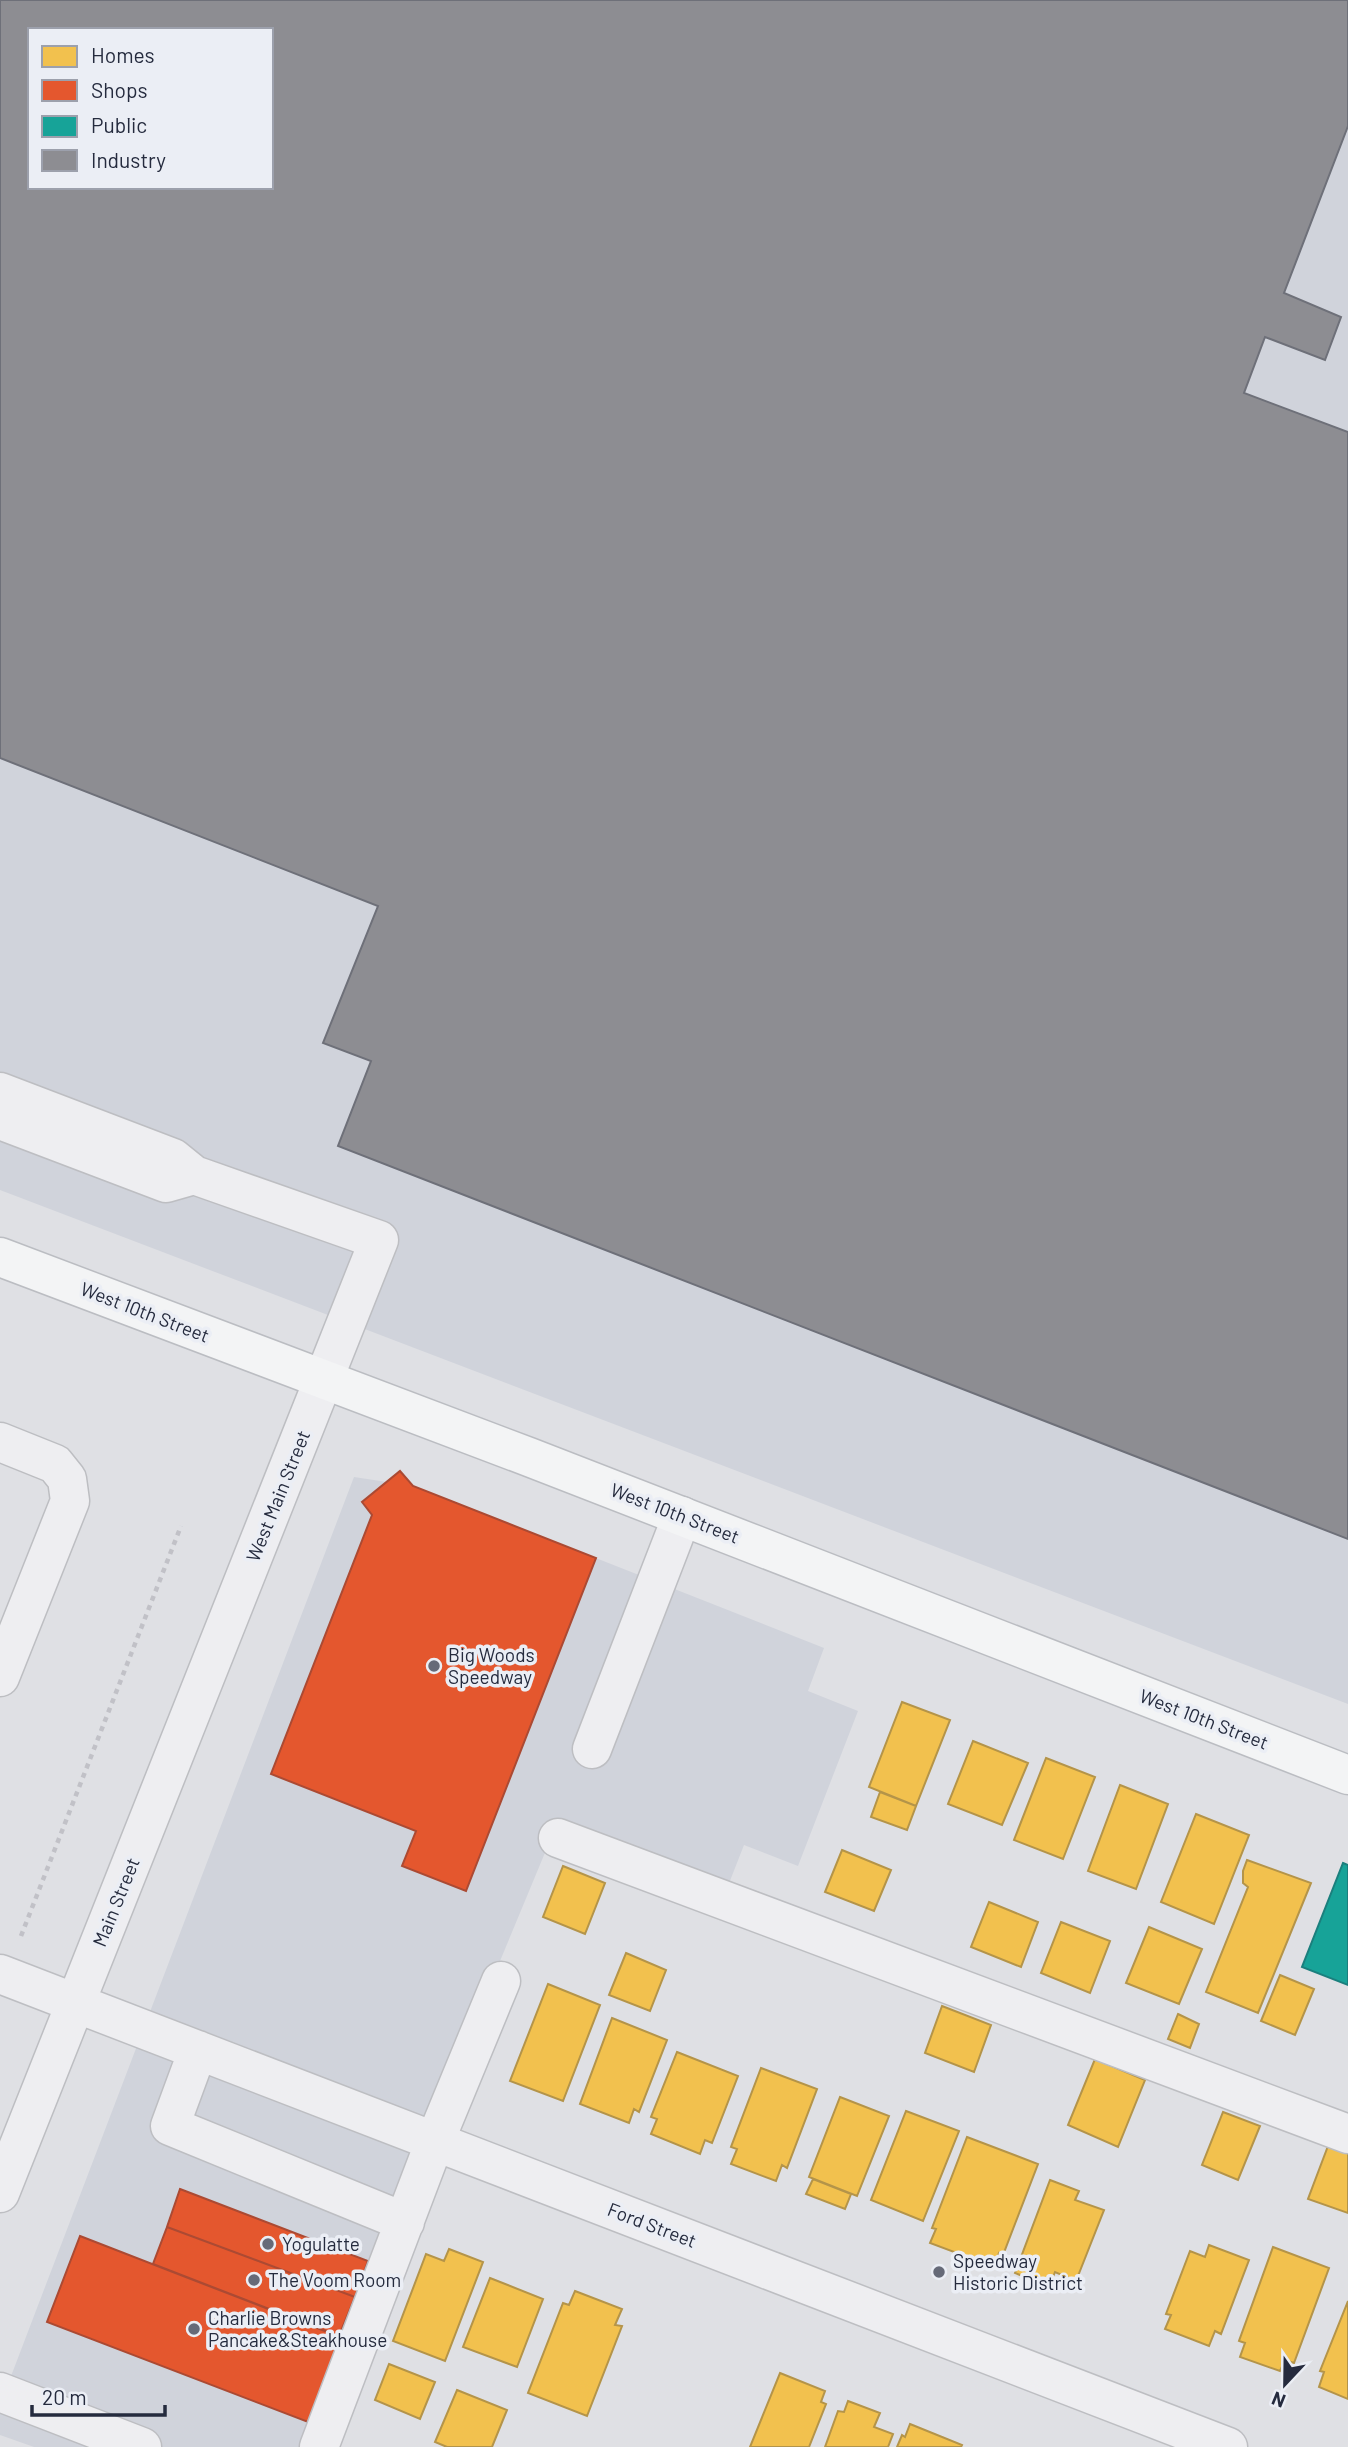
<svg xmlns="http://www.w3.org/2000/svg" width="1348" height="2447" font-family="Barlow,sans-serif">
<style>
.built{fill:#d0d3db;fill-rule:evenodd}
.homes{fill:#f2c14e;stroke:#b49449;stroke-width:2}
.shops{fill:#e4572e;stroke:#ab4a33;stroke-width:2}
.public{fill:#17a398;stroke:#1b7f7d;stroke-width:2}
.industry{fill:#8d8d92;stroke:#6e7079;stroke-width:2;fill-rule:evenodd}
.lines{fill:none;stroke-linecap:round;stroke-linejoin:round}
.minor-casing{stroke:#bdbec2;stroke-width:41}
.major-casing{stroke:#bbbdc2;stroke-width:41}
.path{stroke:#c1c1c7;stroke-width:4.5;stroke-dasharray:5 5;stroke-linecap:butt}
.minor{stroke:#eeeef1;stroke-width:38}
.major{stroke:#f3f4f5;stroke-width:38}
.poi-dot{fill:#666a78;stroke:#ebeef5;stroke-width:2.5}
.labels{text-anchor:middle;stroke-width:7;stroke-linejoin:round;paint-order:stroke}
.street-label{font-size:19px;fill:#252b3e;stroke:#ebeef5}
.poi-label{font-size:19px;fill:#252b3e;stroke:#ebeef5;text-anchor:start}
</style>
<rect width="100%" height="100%" fill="#dfe0e4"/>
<path class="built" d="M0 0H1348V1704L0 1190ZM30 30H271V187H30Z
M354 1477 413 1486 824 1648 808 1691 858 1711 798 1866 744 1845 726 1891 554 1831 495 1973 306 2447H34L0 2435V2405Z"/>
<path class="homes" d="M902 1702 950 1720 916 1806 869 1787Z
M973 1741 1028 1763 1002 1825 948 1804Z
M1046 1758 1095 1777 1063 1859 1014 1840Z
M1120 1785 1168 1804 1136 1889 1088 1871Z
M880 1792 916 1806 907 1830 871 1817Z
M1196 1814 1249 1835 1214 1924 1161 1902Z
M842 1850 891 1870 874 1911 825 1892Z
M1247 1860 1311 1883 1258 2013 1206 1992 1248 1887 1243 1883V1871Z
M563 1866 605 1883 585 1934 543 1917Z
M989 1902 1038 1922 1021 1967 971 1947Z
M1061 1922 1110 1941 1090 1993 1041 1973Z
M1149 1927 1202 1949 1179 2004 1126 1983Z
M626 1953 666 1970 650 2011 609 1995Z
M1280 1975 1314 1989 1295 2035 1261 2021Z
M548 1984 600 2005 563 2101 510 2081Z
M942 2006 991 2025 974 2072 925 2053Z
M1178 2014 1199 2024 1190 2048 1168 2039Z
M612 2018 667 2040 639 2112 634 2109 629 2123 580 2104Z
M677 2052 738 2076 712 2143 705 2140 700 2154 651 2134 657 2119 651 2117Z
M1095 2059 1145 2080 1118 2147 1068 2125Z
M761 2068 817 2089 787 2168 782 2165 776 2181 731 2164 737 2149 731 2147Z
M840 2097 889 2116 857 2196 809 2177Z
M906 2111 959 2131 923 2221 871 2200Z
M1223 2112 1260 2126 1238 2180 1202 2165Z
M967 2137 1038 2164 1003 2255 999 2253 994 2267 930 2243 936 2229 932 2228Z
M1328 2146 1348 2153V2213L1308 2199Z
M813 2179 851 2194 845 2209 806 2194Z
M1050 2180 1079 2191 1075 2200 1104 2210 1076 2281 1055 2272 1049 2287 1015 2273Z
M1209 2245 1249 2260 1221 2334 1215 2331 1209 2346 1165 2329 1171 2315 1166 2314 1190 2251 1205 2257Z
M1273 2247 1329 2268 1294 2363 1285 2360 1280 2371 1240 2357 1245 2343 1239 2341Z
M449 2249 483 2262 445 2361 393 2341 426 2254 444 2261Z
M490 2278 543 2299 517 2367 463 2347Z
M575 2291 622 2309 615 2325 622 2326 587 2416 528 2393 563 2303 569 2305Z
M1348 2301V2399L1319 2387 1324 2372 1320 2371Z
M389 2364 435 2382 420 2419 375 2400Z
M780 2373 825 2391 821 2402 826 2404 809 2447H750Z
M457 2390 507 2410 492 2447H447L435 2442Z
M848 2401 880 2413 874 2427 893 2434 888 2447H825L838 2411 844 2412Z
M910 2424 962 2445 961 2447H897L902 2435 905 2437Z"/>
<path class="shops" d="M400 1471 413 1486 596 1558 466 1891 402 1866 416 1831 271 1774 372 1515 362 1502Z
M180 2189 368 2261 355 2297 167 2227Z
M167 2227 355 2297 339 2336 153 2264Z
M80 2236 348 2340 316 2425 47 2322Z"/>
<path class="public" d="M1343 1863 1348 1865V1985L1302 1967Z"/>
<path class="industry" d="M0 0H1348V126L1284 293 1341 317 1325 360 1265 337 1244 393 1348 432V1539L338 1146 371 1061 323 1043 378 906 0 758ZM30 30H271V187H30Z"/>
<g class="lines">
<defs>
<path id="minor" d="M0 1092 173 1158 194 1175 166 1183 0 1120
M0 1442 55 1464 67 1479 70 1501 0 1677
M592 1749 682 1516
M558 1838 1348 2134
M0 1974 1228 2447
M198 2050 170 2126 405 2222
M0 2193 379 1240 194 1175
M0 2392 142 2447
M319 2447 435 2141 501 1981"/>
<path id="major" d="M0 1257 529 1457 1348 1775"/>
</defs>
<use href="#minor" class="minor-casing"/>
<use href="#major" class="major-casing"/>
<path class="path" d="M21 1936 181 1526"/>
<use href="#minor" class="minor"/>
<use href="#major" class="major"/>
</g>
<g class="poi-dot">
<circle cx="434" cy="1666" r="7"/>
<circle cx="268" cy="2244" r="7"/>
<circle cx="939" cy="2272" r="7"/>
<circle cx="254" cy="2280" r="7"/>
<circle cx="194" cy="2329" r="7"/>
</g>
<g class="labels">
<g class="street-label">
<text transform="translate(145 1312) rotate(21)" y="7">West 10th Street</text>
<text transform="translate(278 1496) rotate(-68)" y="7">West Main Street</text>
<text transform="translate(675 1513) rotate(21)" y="7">West 10th Street</text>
<text transform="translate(1204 1719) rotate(21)" y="7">West 10th Street</text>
<text transform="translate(116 1902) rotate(-68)" y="7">Main Street</text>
<text transform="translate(652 2225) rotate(21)" y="7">Ford Street</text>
</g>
<g class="poi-label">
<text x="448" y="1662">Big Woods<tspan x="448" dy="22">Speedway</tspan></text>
<text x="282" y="2251">Yogulatte</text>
<text x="953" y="2268">Speedway<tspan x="953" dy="22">Historic District</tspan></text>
<text x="268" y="2287">The Voom Room</text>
<text x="208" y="2325">Charlie Browns<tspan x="208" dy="22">Pancake&amp;Steakhouse</tspan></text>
</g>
</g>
<rect x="28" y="28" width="245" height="161" fill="#ebeef5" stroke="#9ca0ac" stroke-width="2"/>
<rect x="42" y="46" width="35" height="21" fill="#f2c14e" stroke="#9ca0ac" stroke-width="2"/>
<text x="91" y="63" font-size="21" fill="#252b3e">Homes</text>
<rect x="42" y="80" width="35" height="21" fill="#e4572e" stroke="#9ca0ac" stroke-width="2"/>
<text x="91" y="98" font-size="21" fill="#252b3e">Shops</text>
<rect x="42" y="116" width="35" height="21" fill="#17a398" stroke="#9ca0ac" stroke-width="2"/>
<text x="91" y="133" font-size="21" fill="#252b3e">Public</text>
<rect x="42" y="150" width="35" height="21" fill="#8d8d92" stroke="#9ca0ac" stroke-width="2"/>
<text x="91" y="168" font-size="21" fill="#252b3e">Industry</text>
<g transform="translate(1285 2384) rotate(202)" stroke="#ebeef5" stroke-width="5" paint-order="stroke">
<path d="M0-5L12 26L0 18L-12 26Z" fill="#252b3e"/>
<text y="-10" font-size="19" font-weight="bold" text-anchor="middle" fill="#252b3e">N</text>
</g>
<path d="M32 2405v10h133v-10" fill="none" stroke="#252b3e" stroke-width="3.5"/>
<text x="42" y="2405" font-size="21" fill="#252b3e" stroke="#ebeef5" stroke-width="5" paint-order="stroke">20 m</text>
</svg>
